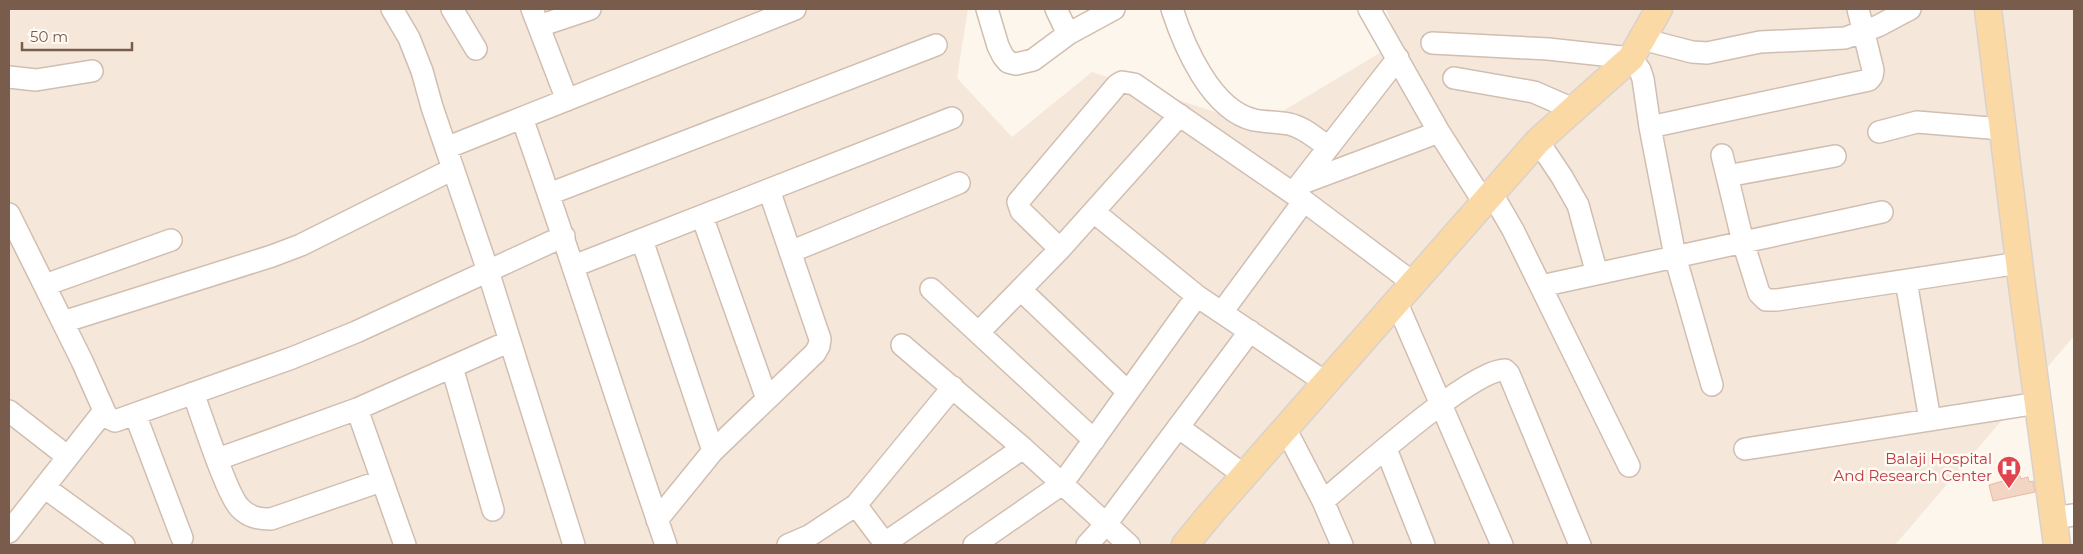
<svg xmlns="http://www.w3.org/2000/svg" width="2083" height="554" font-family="Montserrat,sans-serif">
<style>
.residential{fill:#f5e8da}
.building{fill:#f3d5c3;stroke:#e6bba3}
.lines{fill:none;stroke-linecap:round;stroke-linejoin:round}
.minor-casing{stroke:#d1beb0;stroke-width:24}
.major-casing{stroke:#dad1cd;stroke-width:29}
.minor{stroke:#fff;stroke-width:21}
.major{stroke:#fbd9a5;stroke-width:26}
.labels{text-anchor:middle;stroke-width:5;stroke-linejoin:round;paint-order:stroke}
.health-label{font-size:15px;fill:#be3a42;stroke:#fffaf3;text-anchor:end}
</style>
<rect width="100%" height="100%" fill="#fdf6ec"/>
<path class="residential" d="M9 9H968L957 78 1012 137 1092 72 1258 126 1398 42 1386 9H2074V336L1895 545H9Z"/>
<path class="building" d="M2020 476 2021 479 2028 477 2029 482 2033 481 2035 492 1993 501 1989 485Z"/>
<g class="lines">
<defs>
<path id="minor" d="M392 9 409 38 422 71 432 107 488 271 574 545
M452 9 476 49
M532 9 567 100
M987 9 998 46 1003 56 1008 62 1016 64 1033 60 1068 34 1114 9
M1056 9 1068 34
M1172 9C1184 46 1211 110 1254 120 1265 122 1277 122 1289 124 1304 127 1316 139 1329 147
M1369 9 1439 132 1483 201
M539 26 590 9
M1642 39 1692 52 1707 53 1760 42 1845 38 1878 26 1910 9
M1432 43 1548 49 1631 58 1640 70 1643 79 1650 127 1675 256 1712 385
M9 77 36 80 92 71
M1454 78 1534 92 1573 109
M522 118C572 259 617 403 666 545
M1650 127 1869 80 1872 76 1873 70 1858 9
M1879 132 1917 122 2002 129
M1538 141 1562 177 1578 205 1597 274
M446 148 795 9
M1722 155 1743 242 1759 293 1766 300H1777L2019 263
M1727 176 1835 156
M1300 184 1439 132
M1491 192 1513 230 1629 466
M1293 193 1398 58
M549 194 936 45
M1094 212 1197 296 1325 382
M9 214 82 361 107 417 115 421 292 358 356 332 564 236
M702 216 767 399
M642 240 713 451
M1060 249 1021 211 1018 202 1117 85 1122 82 1134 84 1304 201 1412 282
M790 252 959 183
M574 266 952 118
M1906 281 1930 420
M45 285 171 240
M1541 286 1882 212
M931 289 1094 440
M1021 290 1128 392
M1396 301 1502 545
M1222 312 1304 201
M63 322 272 256 301 245 453 169
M980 331 1060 249 1180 115
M902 345 1023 448 1129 545
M452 367 493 510
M193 393C202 416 226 494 240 508 249 517 258 519 271 519L381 481
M357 409 405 545
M9 411 68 457
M135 414 182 538
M1178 427 1244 475
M1285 428 1323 501 1342 545
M1386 449 1424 545
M1745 449 2038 403
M218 459 357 409 510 341
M44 487 124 545
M1323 501C1354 476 1471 369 1505 370L1509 374 1580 545
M856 505 886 545
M2053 518 2074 515
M657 520 713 451 815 353 819 346 820 339 769 190
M9 532 104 411
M885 543 1023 448
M788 545 809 536 856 505 953 387
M974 545 1062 484 1197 296
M1087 545 1106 524 1250 331"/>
<path id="major" d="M1988 9 2021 278 2057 545
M1185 545 1212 512 1538 141 1631 58 1659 9"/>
</defs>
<use href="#minor" class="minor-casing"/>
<use href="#major" class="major-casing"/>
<use href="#minor" class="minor"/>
<use href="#major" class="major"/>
</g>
<defs>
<symbol id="hospital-pin" viewBox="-11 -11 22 30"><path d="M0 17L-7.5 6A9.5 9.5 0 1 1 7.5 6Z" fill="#e0444e" stroke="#fffaf3"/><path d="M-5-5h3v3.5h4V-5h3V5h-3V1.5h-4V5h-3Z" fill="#fff"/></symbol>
</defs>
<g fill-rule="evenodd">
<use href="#hospital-pin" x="1995" y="454" width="28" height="38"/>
</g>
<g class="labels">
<g class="health-label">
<text x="1992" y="464">Balaji Hospital<tspan x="1992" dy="17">And Research Center</tspan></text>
</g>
</g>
<rect width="2083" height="554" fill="none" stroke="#7a5c4d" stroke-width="20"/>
<path d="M22 42v8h110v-8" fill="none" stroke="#7a5c4d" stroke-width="2.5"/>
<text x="30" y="42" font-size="15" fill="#7a5c4d" stroke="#fffaf3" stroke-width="4" paint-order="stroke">50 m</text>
</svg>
